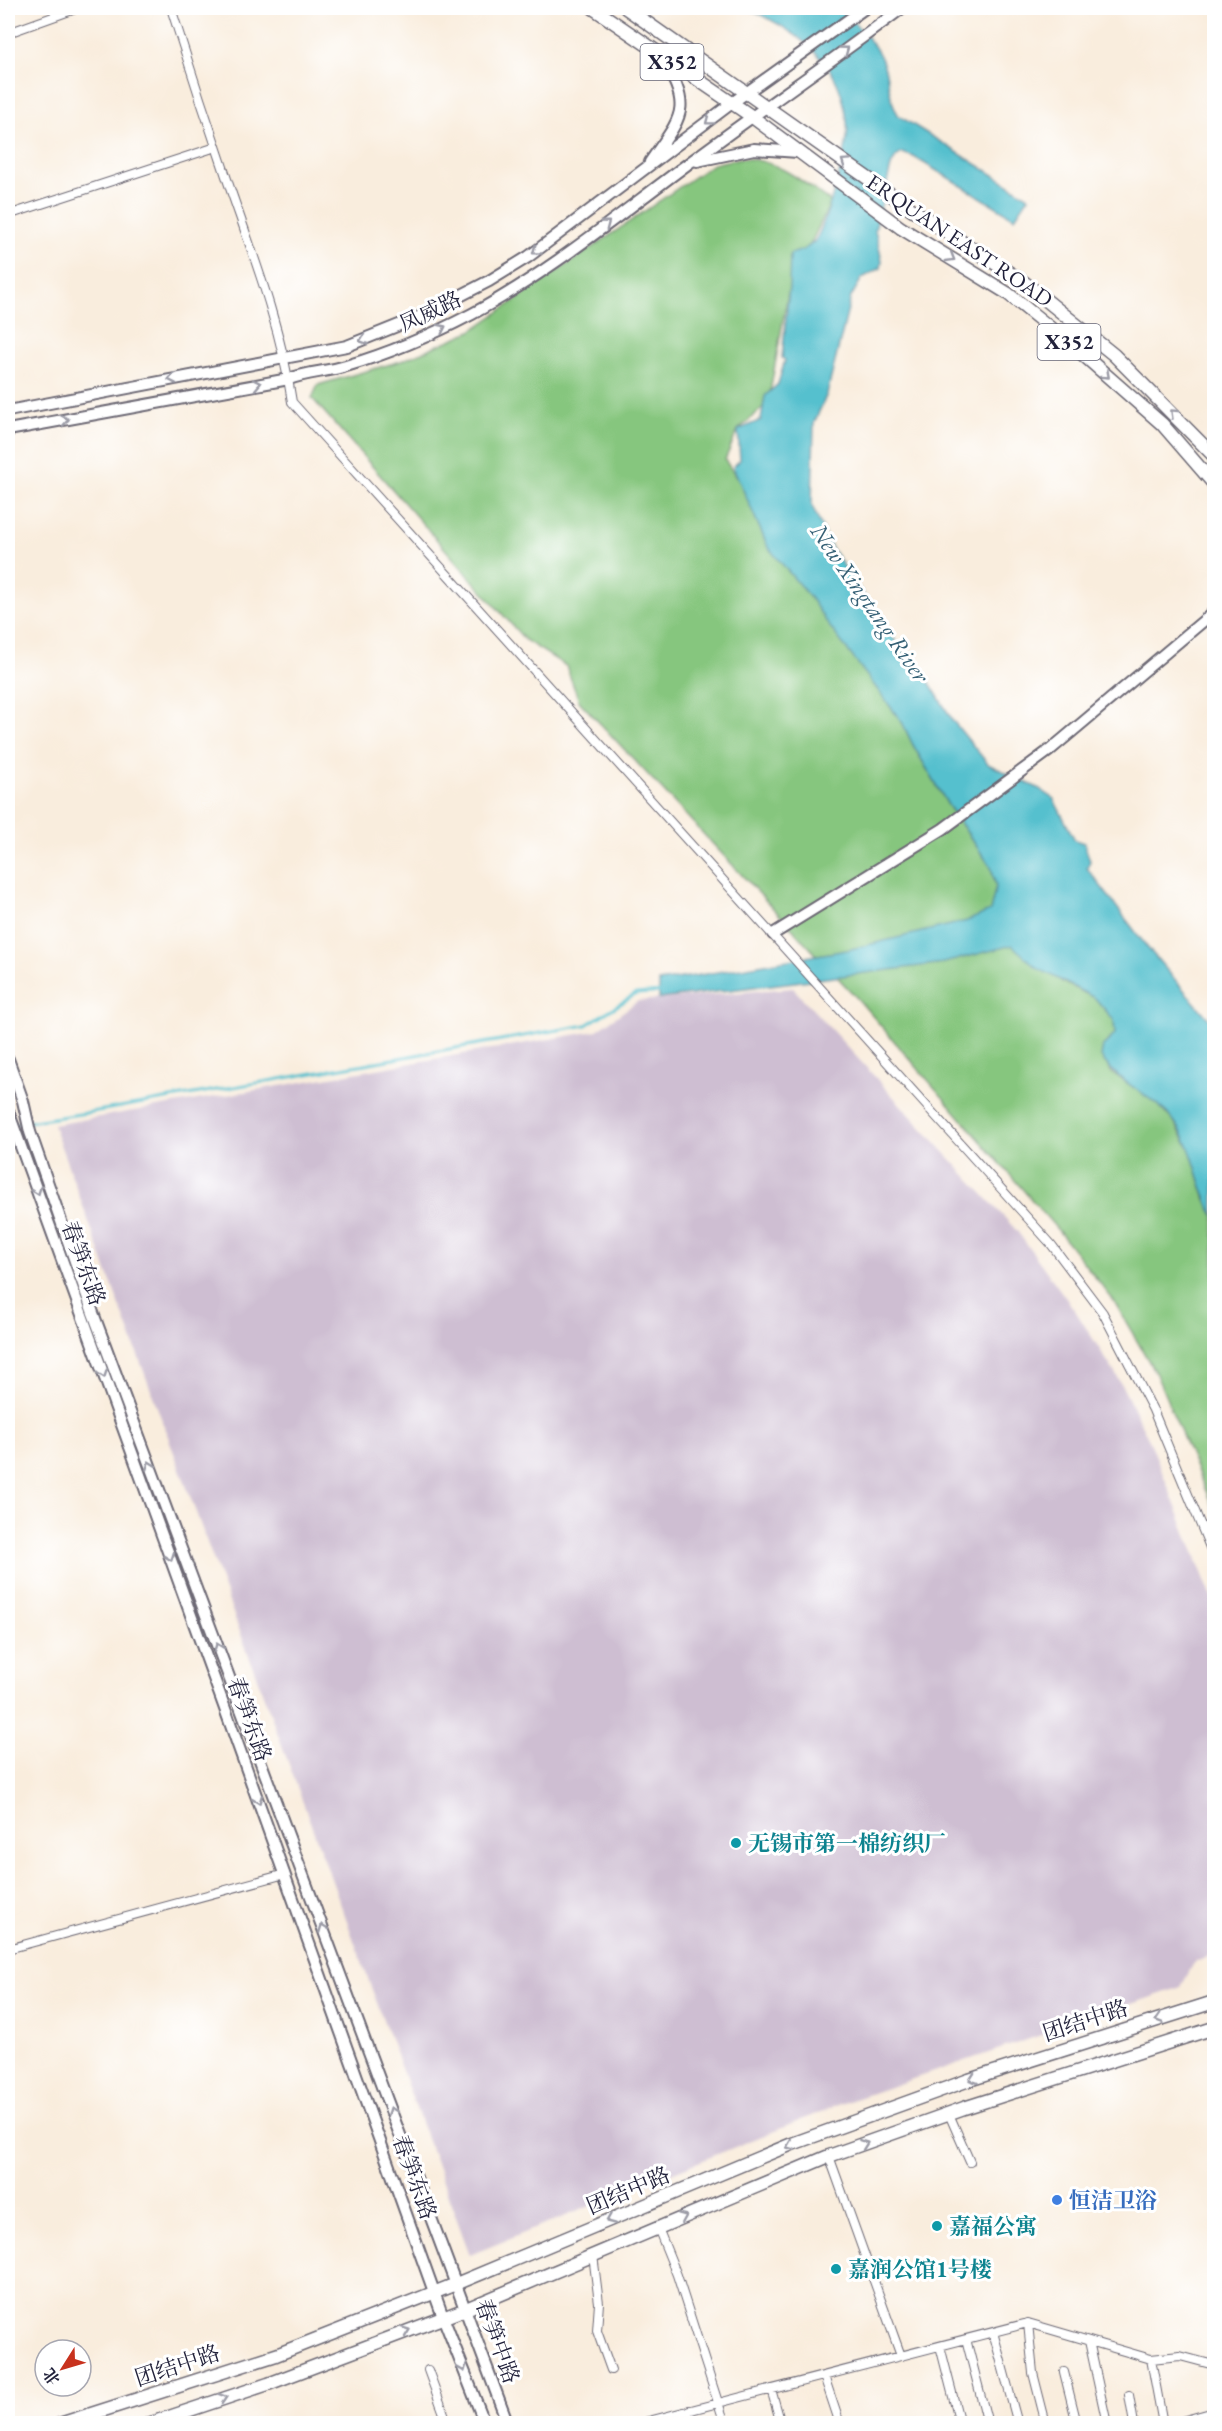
<svg xmlns="http://www.w3.org/2000/svg" width="1222" height="2431" font-family="'EB Garamond','Noto Serif SC',serif">
<style>
.industrial{fill:#cebed2}
.green{fill:#86c67e;stroke:#54745c;stroke-width:1.5}
.water{fill:#54c0ce;stroke:#3b7184;stroke-width:1.5}
.lines{fill:none;stroke-linecap:round;stroke-linejoin:round}
.stream{stroke:#54c0ce;stroke-width:3}
.minor-casing{stroke:#6d6974;stroke-width:10}
.tertiary-casing{stroke:#6d6974;stroke-width:14}
.secondary-casing{stroke:#6d6974;stroke-width:14}
.primary-casing{stroke:#6d6974;stroke-width:15}
.minor{stroke:#fff;stroke-width:8}
.tertiary{stroke:#fff;stroke-width:10}
.secondary{stroke:#fff;stroke-width:10}
.primary{stroke:#fff;stroke-width:12}
.oneway{stroke:#9c9ca7}
.culture-dot{fill:#0f9aa8;stroke:#fff;stroke-width:2}
.shop-dot{fill:#3f7fe0;stroke:#fff;stroke-width:2}
.labels{text-anchor:middle;stroke-width:6;stroke-linejoin:round;paint-order:stroke}
.shield{fill:#fff;stroke:#646476;stroke-width:1.5}
.shield-label{font-size:21px;font-weight:bold;fill:#22223b}
.street-label{font-size:22px;fill:#22223b;stroke:#fff}
.culture-label{font-size:22px;font-weight:bold;fill:#0d838f;stroke:#fff;text-anchor:start}
.shop-label{font-size:22px;font-weight:bold;fill:#366cbe;stroke:#fff;text-anchor:start}
.water-label{font-size:24px;font-style:italic;fill:#366176;stroke:#fff}
</style>
<rect width="100%" height="100%" fill="#fff"/>
<filter id="ink" filterUnits="userSpaceOnUse"><feTurbulence type="fractalNoise" baseFrequency=".0167" numOctaves="2"/><feDisplacementMap in="SourceGraphic" scale="12" xChannelSelector="R" yChannelSelector="G"/><feConvolveMatrix kernelMatrix="1 2 1 2 8 2 1 2 1" color-interpolation-filters="sRGB"/></filter>
<filter id="wash" filterUnits="userSpaceOnUse"><feTurbulence type="fractalNoise" baseFrequency=".008" numOctaves="4" result="noise"/><feDisplacementMap in="SourceGraphic" scale="24" xChannelSelector="R" yChannelSelector="G"/><feGaussianBlur stdDeviation="1.35" result="paint"/><feColorMatrix in="noise" values="0 0 0 0 0 0 0 0 0 0 0 0 0 0 0 0 0 1.4 0 .05"/><feComposite in="paint" operator="in"/></filter>
<g filter="url(#wash)">
<rect width="100%" height="100%" fill="#f9eddd"/>
<path class="industrial" d="M793 988 1017 1231 1076 1312 1118 1378 1151 1444 1214 1603V1954L1195 1961 1181 1987 843 2103 470 2255 53 1125 596 1031 638 1001Z"/>
<path class="green" d="M740 158C777 159 802 181 831 202L789 288 768 403 738 430 725 460 902 722 913 745 948 805 991 867 996 886 991 911 1062 982 1095 998 1114 1020 1115 1034 1103 1046 1111 1072 1156 1102 1175 1123 1190 1149 1206 1200 1214 1215V1510L1155 1372 1114 1301 1057 1229 856 997 579 701 566 666 525 640 312 398 318 385 401 361 471 331 713 164Z"/>
<path class="water" d="M742 8H841C854 24 876 42 883 63 890 80 888 100 899 116L1029 197 1015 218 914 157 902 153 896 157 891 166 875 230 882 261 881 268 862 278 851 297 827 394 814 423 812 506 832 549 912 665 928 680 953 721 988 764 1038 788 1053 798 1075 840 1084 843 1090 861 1087 868 1147 947 1214 1025V1215C1197 1185 1196 1149 1174 1121 1153 1095 1120 1085 1101 1057L1103 1046 1115 1034 1114 1020 1095 998 1037 968 1012 945 944 963 659 999V982L847 950 967 921 990 911 996 886 991 867 948 805 913 745 902 722 827 623 812 600 768 547 733 467 740 460 738 430 761 420 765 396 778 384 785 360 782 358 789 288 790 254C799 252 807 249 814 242 825 228 845 156 847 137 849 121 843 94 835 79 819 47 776 18 742 8Z"/>
<g class="lines">
<path class="stream" d="M15 1124 86 1113 586 1025 636 994 663 992"/>
</g>
</g>
<g filter="url(#ink)">
<g class="lines">
<defs>
<path id="minor" d="M171 8C190 69 210 130 231 191 255 260 281 328 292 402L1051 1244 1103 1313 1153 1410 1214 1557
M8 33 78 8
M8 215 216 147
M8 1949 285 1874
M949 2114 970 2162
M829 2156 901 2356
M658 2228 677 2275 725 2424
M593 2255 599 2303 597 2331 611 2370
M1028 2323 1033 2373 1046 2424
M993 2332 1018 2424
M966 2339 988 2424
M1089 2341 1107 2424
M940 2346 960 2424
M1151 2359 1163 2424
M1064 2372 1077 2424
M824 2376 840 2424
M771 2389 781 2424
M1129 2395 1134 2424
M689 2410 693 2424
M425 2424 446 2419 428 2370
M637 2424 1028 2323 1151 2359 1180 2356 1214 2365
M1171 2424 1214 2412"/>
<path id="tertiary" d="M773 934 943 829 1050 750 1214 612"/>
<path id="secondary" d="M697 161 754 149 798 152
M650 162C685 112 692 109 660 54
M8 411 347 346 419 317 489 281 528 257 732 103 865 8
M8 430 289 379C307 372 327 372 346 366 390 353 432 335 472 314 548 273 616 217 685 166 757 112 831 62 902 8
M8 1059 23 1101 30 1132 93 1313 508 2424
M8 1111 224 1706 443 2317 485 2424"/>
<path id="primary" d="M593 8 751 116 901 228 1007 293 1080 352 1162 424 1214 484
M626 8 910 208 1025 283 1114 355 1214 456
M60 2424 276 2355 456 2284 792 2144 969 2080 1214 2002
M148 2424 268 2384 466 2309 829 2156 964 2108 1214 2028"/>
</defs>
<use href="#minor" class="minor-casing"/>
<use href="#tertiary" class="tertiary-casing"/>
<use href="#secondary" class="secondary-casing"/>
<use href="#primary" class="primary-casing"/>
<use href="#minor" class="minor"/>
<use href="#tertiary" class="tertiary"/>
<use href="#secondary" class="secondary"/>
<use href="#primary" class="primary"/>
</g>
<defs><path id="oneway-chevron" d="M-2-3.5L2.5 0L-2 3.5" fill="none" stroke-width="1.6" stroke-linecap="round" stroke-linejoin="round" transform="scale(1.5)"/></defs>
<g class="oneway">
<use href="#oneway-chevron" transform="translate(845 50) rotate(-36)"/>
<use href="#oneway-chevron" transform="translate(709 121) rotate(143)"/>
<use href="#oneway-chevron" transform="translate(845 162) rotate(-145)"/>
<use href="#oneway-chevron" transform="translate(606 224) rotate(-37)"/>
<use href="#oneway-chevron" transform="translate(536 251) rotate(144)"/>
<use href="#oneway-chevron" transform="translate(951 258) rotate(31)"/>
<use href="#oneway-chevron" transform="translate(442 328) rotate(-26)"/>
<use href="#oneway-chevron" transform="translate(363 340) rotate(161)"/>
<use href="#oneway-chevron" transform="translate(1106 375) rotate(42)"/>
<use href="#oneway-chevron" transform="translate(172 379) rotate(169)"/>
<use href="#oneway-chevron" transform="translate(257 384) rotate(-11)"/>
<use href="#oneway-chevron" transform="translate(1174 413) rotate(-136)"/>
<use href="#oneway-chevron" transform="translate(65 420) rotate(-10)"/>
<use href="#oneway-chevron" transform="translate(37 1191) rotate(70)"/>
<use href="#oneway-chevron" transform="translate(103 1374) rotate(70)"/>
<use href="#oneway-chevron" transform="translate(150 1465) rotate(-111)"/>
<use href="#oneway-chevron" transform="translate(170 1557) rotate(70)"/>
<use href="#oneway-chevron" transform="translate(218 1647) rotate(-111)"/>
<use href="#oneway-chevron" transform="translate(258 1800) rotate(70)"/>
<use href="#oneway-chevron" transform="translate(323 1928) rotate(-111)"/>
<use href="#oneway-chevron" transform="translate(1159 2019) rotate(162)"/>
<use href="#oneway-chevron" transform="translate(973 2079) rotate(161)"/>
<use href="#oneway-chevron" transform="translate(392 2111) rotate(-111)"/>
<use href="#oneway-chevron" transform="translate(864 2144) rotate(-20)"/>
<use href="#oneway-chevron" transform="translate(790 2146) rotate(158)"/>
<use href="#oneway-chevron" transform="translate(683 2217) rotate(-23)"/>
<use href="#oneway-chevron" transform="translate(610 2220) rotate(157)"/>
<use href="#oneway-chevron" transform="translate(406 2331) rotate(-20)"/>
<use href="#oneway-chevron" transform="translate(463 2368) rotate(68)"/>
<use href="#oneway-chevron" transform="translate(223 2398) rotate(-18)"/>
</g>
</g>
<g class="culture-dot">
<circle cx="736" cy="1843" r="6"/>
<circle cx="937" cy="2226" r="6"/>
<circle cx="836" cy="2269" r="6"/>
</g>
<circle class="shop-dot" cx="1057" cy="2200" r="6"/>
<g class="labels">
<g class="shield">
<rect x="640.5" y="44" width="63" height="36" rx="4.5"/>
<rect x="1037.5" y="324" width="63" height="36" rx="4.5"/>
</g>
<g class="shield-label">
<text x="672" y="69">X352</text>
<text x="1069" y="349">X352</text>
</g>
<g class="street-label">
<text transform="translate(960 240) rotate(34)" y="8">ERQUAN EAST ROAD</text>
<text transform="translate(430 311) rotate(-25)" y="8">凤威路</text>
<text transform="translate(84 1263) rotate(70)" y="8">春笋东路</text>
<text transform="translate(250 1719) rotate(70)" y="8">春笋东路</text>
<text transform="translate(1085 2020) rotate(-18)" y="8">团结中路</text>
<text transform="translate(415 2177) rotate(70)" y="8">春笋东路</text>
<text transform="translate(628 2190) rotate(-23)" y="8">团结中路</text>
<text transform="translate(498 2341) rotate(70)" y="8">春笋中路</text>
<text transform="translate(177 2365) rotate(-18)" y="8">团结中路</text>
</g>
<g class="culture-label">
<text x="748" y="1851">无锡市第一棉纺织厂</text>
<text x="949" y="2234">嘉福公寓</text>
<text x="848" y="2277">嘉润公馆1号楼</text>
</g>
<g class="shop-label">
<text x="1069" y="2208">恒洁卫浴</text>
</g>
<g class="water-label">
<text transform="translate(870 603) rotate(55)" y="8">New Xingtang River</text>
</g>
</g>
<rect width="1222" height="2431" fill="none" stroke="#fff" stroke-width="30"/>
<g transform="translate(63 2368) rotate(233)"><circle r="28" fill="#ffffff" stroke="#a7a7b1" stroke-width="1.5"/>
<path d="M0-4.5L10 22L0 15L-10 22Z" fill="#c8321e"/>
<text y="-9" font-size="16" font-weight="bold" text-anchor="middle" fill="#22223b">北</text>
</g>
</svg>
